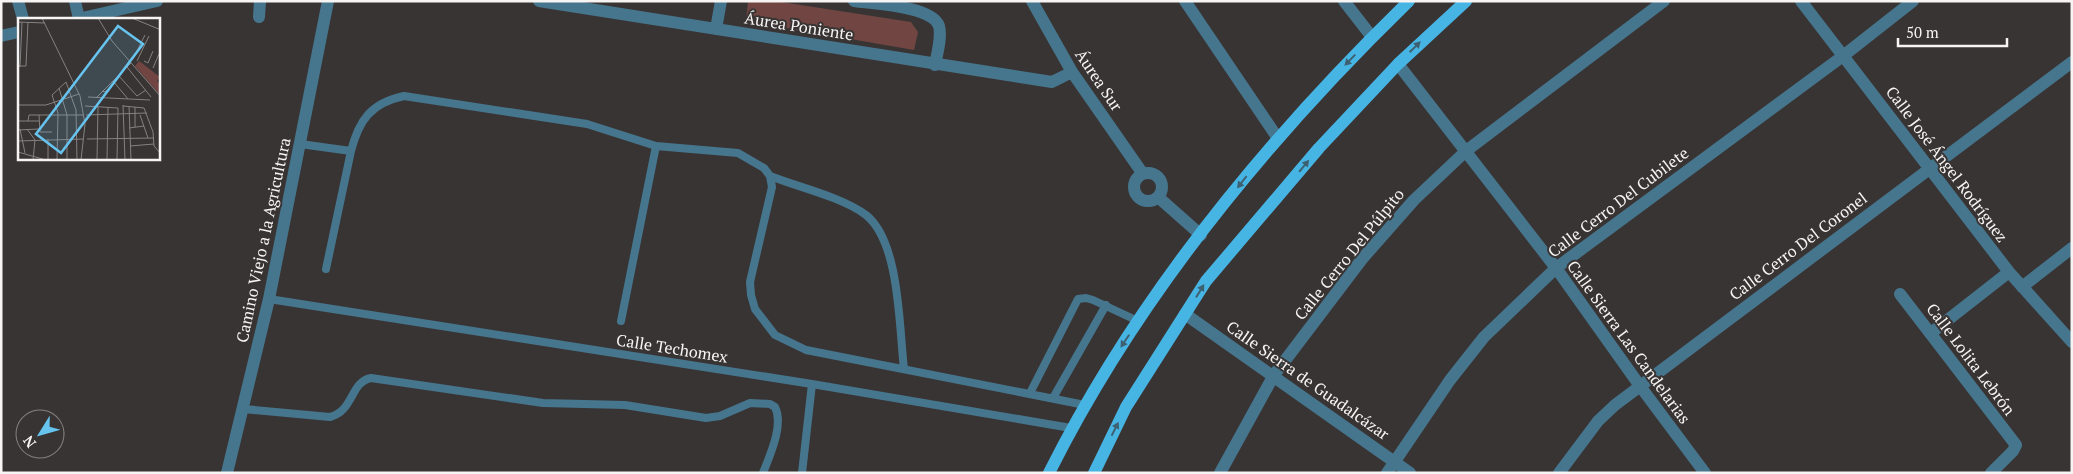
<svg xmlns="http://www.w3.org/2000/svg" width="2073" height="474" font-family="'PT Serif',serif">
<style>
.green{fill:#714542}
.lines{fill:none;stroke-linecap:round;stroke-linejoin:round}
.lane{stroke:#46768d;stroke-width:8}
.street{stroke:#46768d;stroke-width:12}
.primary{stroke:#47b5e4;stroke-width:12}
.oneway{fill:#3e6172}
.labels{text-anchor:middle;stroke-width:4;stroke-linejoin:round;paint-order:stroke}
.street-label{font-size:16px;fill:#f7f4f4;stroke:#393434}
.inset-river{fill:none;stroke:#001e2d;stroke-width:2.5}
.inset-road{fill:none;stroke:#858181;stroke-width:1}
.view{fill:#66c4ef;fill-opacity:0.15;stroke:#66c4ef;stroke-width:2.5}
.inset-edge{fill:none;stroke:#f7f4f4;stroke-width:2.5}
</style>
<rect width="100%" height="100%" fill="#393434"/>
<path class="green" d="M775 1 911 22 918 32 914 50 746 21 748 2Z"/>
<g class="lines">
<path class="lane" d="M300 144 351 151C359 120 371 103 404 96L587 124 656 146 738 153 764 168 770 176 772 187 750 282 751 295 755 309 775 335 806 350 1085 405
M770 176C798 187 842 197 866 215 900 242 899 327 904 369
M326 269 351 151
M269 299 812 384 1071 428
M621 321 656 146
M1030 393 1078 299 1086 298 1093 300 1138 321
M1053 398 1106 305
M244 409 330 417C354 411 350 382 371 378L543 403 625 405 706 418 720 416 750 403 770 404 775 407C784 425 770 455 763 473
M802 473 812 384"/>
<path class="street" d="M18 1 23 19
M75 1 79 19
M539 1 1052 82 1072 72
M854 1C874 4 932 6 939 26 942 37 937 54 935 65
M1032 1 1072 72 1143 174
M1185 1 1277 137
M1344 1 1372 37
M1801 1 2009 272 2072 342
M259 17 260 1
M78 19 157 1
M716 29 721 1
M1 36 19 32
M1398 64 1556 268 1640 386 1705 473
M1134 187a14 14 0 1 1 28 0a14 14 0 1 1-28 0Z
M1158 197 1201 235
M2022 287 2072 248
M1900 294 2016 445 2013 451 1991 473
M1185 314 1410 473
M1931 333 2009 272
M227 473 269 299 328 1
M1220 473 1274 375 1362 259 1414 200 1466 151 1664 1
M1387 473 1450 380 1484 337 1556 268 1843 56 1913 1
M1559 473 1598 421 1615 405 2072 62"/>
<path class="primary" d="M1049 473C1138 295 1267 139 1409 1
M1094 473 1126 407 1206 281 1319 148 1398 64 1466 1"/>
</g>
<defs><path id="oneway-solid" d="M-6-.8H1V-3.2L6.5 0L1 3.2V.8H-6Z" transform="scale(1.25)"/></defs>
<g class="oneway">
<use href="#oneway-solid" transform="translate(1415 47) rotate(-44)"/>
<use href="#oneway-solid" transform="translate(1350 60) rotate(134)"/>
<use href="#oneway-solid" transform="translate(1304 166) rotate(-50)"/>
<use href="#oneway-solid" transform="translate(1242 182) rotate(128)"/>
<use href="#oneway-solid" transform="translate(1200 291) rotate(-58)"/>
<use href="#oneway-solid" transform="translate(1125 341) rotate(124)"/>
<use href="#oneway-solid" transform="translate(1115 429) rotate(-63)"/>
</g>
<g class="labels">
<g class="street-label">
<text transform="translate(799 26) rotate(9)" y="6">Áurea Poniente</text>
<text transform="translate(1099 80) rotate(56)" y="6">Áurea Sur</text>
<text transform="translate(1947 164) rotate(53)" y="6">Calle José Ángel Rodríguez</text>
<text transform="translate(1618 202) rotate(-37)" y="6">Calle Cerro Del Cubilete</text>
<text transform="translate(263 240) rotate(-78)" y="6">Camino Viejo a la Agricultura</text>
<text transform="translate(1798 246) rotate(-37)" y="6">Calle Cerro Del Coronel</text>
<text transform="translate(1349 254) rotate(-51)" y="6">Calle Cerro Del Púlpito</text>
<text transform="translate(1629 342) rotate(54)" y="6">Calle Sierra Las Candelarias</text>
<text transform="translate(672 348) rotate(9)" y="6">Calle Techomex</text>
<text transform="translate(1971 359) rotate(53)" y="6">Calle Lolita Lebrón</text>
<text transform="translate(1308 380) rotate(35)" y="6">Calle Sierra de Guadalcázar</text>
</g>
</g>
<g transform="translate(18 18)">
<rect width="142" height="142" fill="#393434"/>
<path d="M121 43 142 59 139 63 142 66V77L117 48Z" fill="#714542"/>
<path class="inset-river" d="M0 6V45"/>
<path class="inset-road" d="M24 0 62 78 67 106 63 142M80 0 94 23 143 79M114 0 143 12M0 4 27 5M115 41 127 17M119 43 131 18M126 43 130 45 135 33M0 48H8L10 4M2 49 4 4M109 49 133 79M135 50 141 36M100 57 119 78 128 72M95 63 110 81M41 70 49 97V142M84 73 87 74 97 65M70 79 132 82M78 80 113 45M0 87H28L61 76M105 87 107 142M67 88 100 90 99 142M105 88 126 90 135 114 136 128 143 136M111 88 113 142M21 97 22 114H34M68 97 129 95M122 97 130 120M0 103H21M10 103 11 97H66M117 109V89M111 110 126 108M2 111 7 135M9 111 17 122 15 142M0 112 21 111M30 121V142M69 121 136 120M0 123 66 121M112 128 136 126M0 134 28 142M39 142 40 95 34 77 48 64 58 92 59 142M79 142 80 88M89 142 90 89"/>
<path class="view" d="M100 8 125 26 43 135 18 116Z"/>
<rect width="142" height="142" class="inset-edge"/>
</g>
<rect width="2073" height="474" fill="none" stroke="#f7f4f4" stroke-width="5"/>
<g transform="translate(40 434) rotate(233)"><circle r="24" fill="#393434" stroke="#858181"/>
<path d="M0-4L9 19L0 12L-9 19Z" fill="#66c4ef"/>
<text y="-8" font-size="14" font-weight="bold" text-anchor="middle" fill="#f7f4f4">N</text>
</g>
<path d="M1898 38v8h109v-8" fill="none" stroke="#f7f4f4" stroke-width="2.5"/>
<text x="1906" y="38" font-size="15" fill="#f7f4f4" stroke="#393434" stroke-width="4" paint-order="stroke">50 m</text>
</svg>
